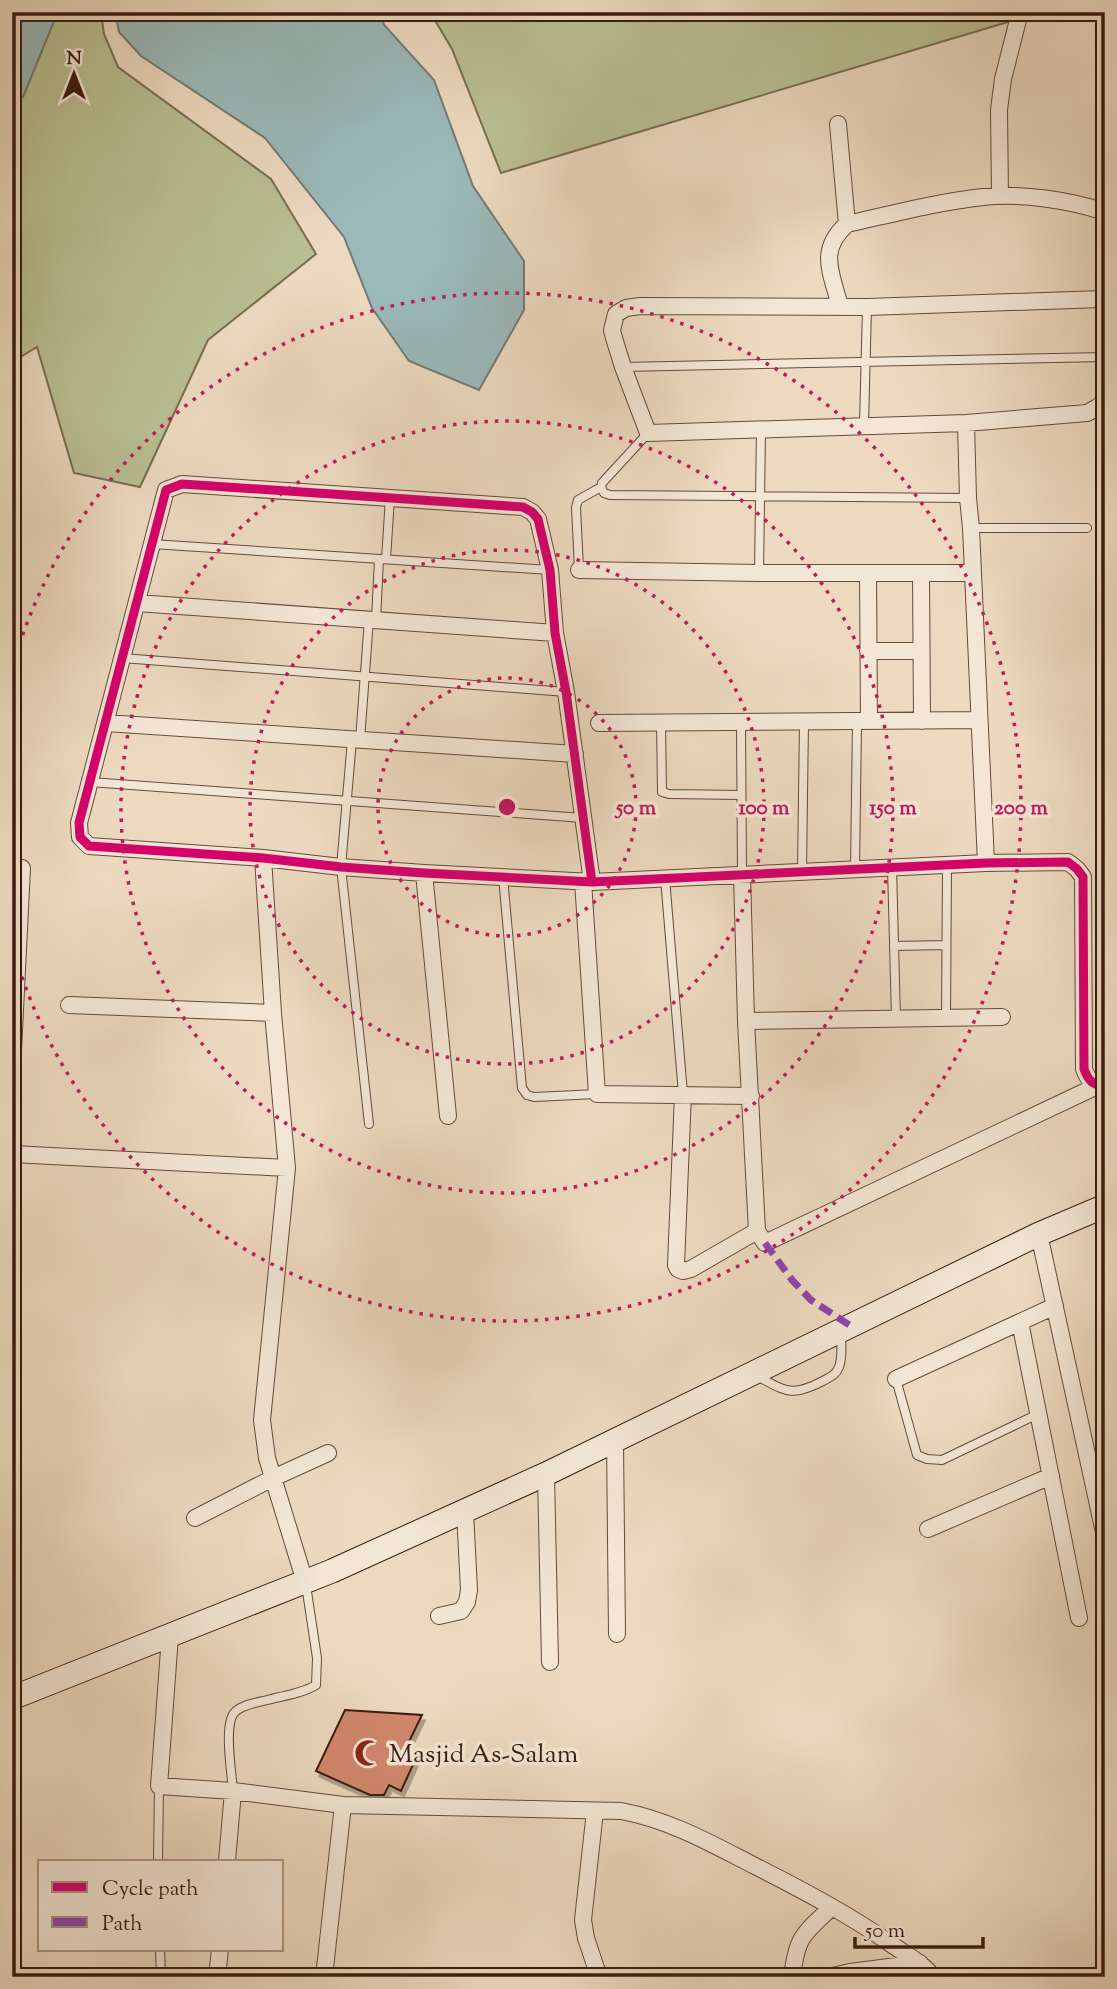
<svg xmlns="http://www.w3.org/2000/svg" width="1117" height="1989" font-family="'Sorts Mill Goudy',serif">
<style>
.green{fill:#b8bf92;stroke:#796d50;stroke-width:2}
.water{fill:#9ab9b9;stroke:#747a75;stroke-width:2}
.building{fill:#d1876d;stroke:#3a1b0f;stroke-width:2;filter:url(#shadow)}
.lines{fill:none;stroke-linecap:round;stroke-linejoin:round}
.service-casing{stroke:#664a3b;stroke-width:10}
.minor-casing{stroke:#664a3b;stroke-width:18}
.secondary-casing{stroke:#3a1b0f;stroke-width:25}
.service{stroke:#f3e6d5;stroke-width:8}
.minor{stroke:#f3e6d5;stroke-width:16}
.secondary{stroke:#f3e6d5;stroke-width:23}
.quiet{stroke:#8e44ad;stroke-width:7;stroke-dasharray:14 7;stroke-linecap:butt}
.cycleway-casing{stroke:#f3e6d5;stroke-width:13}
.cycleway{stroke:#d6006c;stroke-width:9}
.ring{fill:none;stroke:#c2185b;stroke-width:3.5;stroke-dasharray:3.5 7}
.labels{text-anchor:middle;stroke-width:7;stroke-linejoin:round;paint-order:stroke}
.poi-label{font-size:26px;fill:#3a1b0f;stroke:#f3e6d5;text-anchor:start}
.centre{fill:#c2185b;stroke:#f3e6d5;stroke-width:3.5}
.ring-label{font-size:21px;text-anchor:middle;font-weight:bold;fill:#c2185b;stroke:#f3e6d5;stroke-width:7;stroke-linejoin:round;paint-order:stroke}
</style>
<defs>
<filter id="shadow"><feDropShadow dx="3" dy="5.5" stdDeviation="0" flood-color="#0004"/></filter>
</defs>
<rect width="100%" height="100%" fill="#ecd9bf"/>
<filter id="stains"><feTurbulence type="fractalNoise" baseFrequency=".00286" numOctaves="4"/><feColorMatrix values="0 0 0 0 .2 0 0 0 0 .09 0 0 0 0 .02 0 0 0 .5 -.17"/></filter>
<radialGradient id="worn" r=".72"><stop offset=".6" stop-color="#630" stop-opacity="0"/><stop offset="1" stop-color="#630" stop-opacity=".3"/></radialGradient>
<path class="green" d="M57 12H101L104 34 118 67 271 179 316 254 208 340 140 487 74 473 37 347 12 362V100L23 97Z
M430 12H1008V22L501 173 452 49Z"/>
<path class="water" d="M12 12H57V14L23 97 12 100Z
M115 12H377L385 26 434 80 473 186 524 261V310L479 390 409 361 372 308 344 237 265 138 141 56 119 32Z"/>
<path class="building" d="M345 1710 422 1715 405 1750 417 1756 401 1791 389 1785 384 1795H370L316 1771Z"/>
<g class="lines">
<defs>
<path id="service" d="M623 367 1105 357
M864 425 867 307
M648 433 602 483 601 487 604 493 610 495 968 498
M971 528H1087
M152 544 550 570
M386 559 390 498
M579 570 576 507 578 500 601 487
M759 573 761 429
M376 620 379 559
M122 658 566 692
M661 722 662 792 669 794 741 795
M741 722 742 874
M352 740 341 867 369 1124
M360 740 369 619
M90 782 583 818
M892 867 896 1019
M855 869 857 721
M802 871 804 721
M503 877 522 1088 527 1095 534 1097 597 1094
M665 878 683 1094
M894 946 946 945
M946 1018 947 865
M755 1375C786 1391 790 1398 823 1381 830 1377 836 1375 839 1367 843 1357 841 1344 841 1333
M896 1379 917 1455 927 1459 942 1460 1038 1414
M233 1791C232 1775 223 1723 235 1712 244 1703 263 1702 275 1698 290 1695 304 1692 316 1685L317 1658 306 1585
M158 1861 159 1786
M160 1949 161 1977"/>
<path id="minor" d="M838 124 847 224
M1000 196 999 110 1003 79 1020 12
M1105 301 1102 299 867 307 640 306 626 308 616 314 612 330 614 338 623 367 648 433 966 423 1087 413 1098 407 1105 400
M840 307C832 273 817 251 847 224 892 214 937 202 983 197 1022 193 1069 200 1105 212
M966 423 968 498 971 528 986 863
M579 570 759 573H973
M868 573 869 721
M921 573 922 721
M137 603 555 633
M868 651H921
M106 723 575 754
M599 723 979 720
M263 858 273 1013 287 1168 262 1420 267 1458 305 1582
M424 873 448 1116
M742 874 746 1021 757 1231 765 1243 1097 1086
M583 881 597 1094 751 1096
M592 882 566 692 555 633 550 570 538 519 532 512 523 507 182 484 166 490 79 823 80 837 89 846 263 858 341 867 424 873 592 882 986 863 1068 862 1077 869 1083 877 1084 1069C1088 1080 1092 1085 1105 1086
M69 1005 273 1013
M746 1021 1002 1017
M12 1071 22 868
M683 1094 676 1265 678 1269 683 1271 691 1269 757 1231
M12 1154 287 1168
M1039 1234 1105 1537
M1020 1322 1079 1618
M896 1379 1055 1306
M615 1441 617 1634
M546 1474 550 1662
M195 1518 273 1478 328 1453
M928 1529 1051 1476
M439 1616 461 1611 467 1602 469 1590 465 1511
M170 1636 159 1786 233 1791 343 1805 621 1811C670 1820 712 1844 755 1866 802 1890 848 1914 891 1944 905 1954 923 1963 933 1977
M595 1811 583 1920 586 1938 599 1977
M227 1861 233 1791
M217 1977 220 1949
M324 1977 343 1805
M792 1977C797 1936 803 1934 832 1907
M828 1977 850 1972 920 1963"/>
<path id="secondary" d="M12 1698 332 1571 546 1474 1039 1234 1105 1206"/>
</defs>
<use href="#service" class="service-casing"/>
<use href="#minor" class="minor-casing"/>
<use href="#secondary" class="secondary-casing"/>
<use href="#service" class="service"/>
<use href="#minor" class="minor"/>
<use href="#secondary" class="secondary"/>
<path class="quiet" d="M765 1243 792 1280 811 1300 851 1326"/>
<defs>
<path id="cycleway" d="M592 882 566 692 555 633 550 570 538 519 532 512 523 507 182 484 166 490 79 823 80 837 89 846 263 858 341 867 424 873 592 882 986 863 1068 862 1077 869 1083 877 1084 1069C1088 1080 1092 1085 1105 1086"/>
</defs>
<use href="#cycleway" class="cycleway-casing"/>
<use href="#cycleway" class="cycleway"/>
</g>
<g class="ring">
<circle cx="507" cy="807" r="129"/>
<circle cx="507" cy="807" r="257"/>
<circle cx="507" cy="807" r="386"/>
<path d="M13 665A514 514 0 1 1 13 949"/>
</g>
<defs>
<symbol id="mosque-bare" viewBox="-9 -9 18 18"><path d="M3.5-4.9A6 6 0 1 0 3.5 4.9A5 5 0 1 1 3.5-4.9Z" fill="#8f2418" stroke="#f3e6d5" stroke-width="2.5" paint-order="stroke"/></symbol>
</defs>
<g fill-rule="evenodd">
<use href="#mosque-bare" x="349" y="1734" width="38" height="38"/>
</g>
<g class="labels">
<g class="poi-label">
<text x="389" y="1762">Masjid As-Salam</text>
</g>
</g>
<circle cx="507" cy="807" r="10" class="centre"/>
<g class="ring-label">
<text x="636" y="814">50 m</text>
<text x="764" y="814">100 m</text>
<text x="893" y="814">150 m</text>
<text x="1021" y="814">200 m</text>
</g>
<rect width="1117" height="1989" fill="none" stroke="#ecd9bf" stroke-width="42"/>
<rect x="14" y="14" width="1089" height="1961" fill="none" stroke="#3a1b0f" stroke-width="3.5"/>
<rect x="21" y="21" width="1075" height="1947" fill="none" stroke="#3a1b0f" stroke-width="2"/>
<rect x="38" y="1860" width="245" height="91" fill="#f3e6d5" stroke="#a99586" stroke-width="2"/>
<rect x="52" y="1882" width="35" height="10" fill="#d6006c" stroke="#a99586" stroke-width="2"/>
<text x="102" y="1895" font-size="21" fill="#3a1b0f">Cycle path</text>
<rect x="52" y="1917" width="35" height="10" fill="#8e44ad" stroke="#a99586" stroke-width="2"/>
<text x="102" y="1930" font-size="21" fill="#3a1b0f">Path</text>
<g transform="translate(74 74)" stroke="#f3e6d5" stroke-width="5" paint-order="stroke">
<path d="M0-5L12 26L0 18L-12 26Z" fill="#3a1b0f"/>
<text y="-10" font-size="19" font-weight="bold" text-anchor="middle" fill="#3a1b0f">N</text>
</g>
<path d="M855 1937v10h128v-10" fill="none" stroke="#3a1b0f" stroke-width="3.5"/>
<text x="865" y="1937" font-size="21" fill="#3a1b0f" stroke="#f3e6d5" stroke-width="5" paint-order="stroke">50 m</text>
<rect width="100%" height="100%" filter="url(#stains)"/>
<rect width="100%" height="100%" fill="url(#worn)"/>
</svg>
